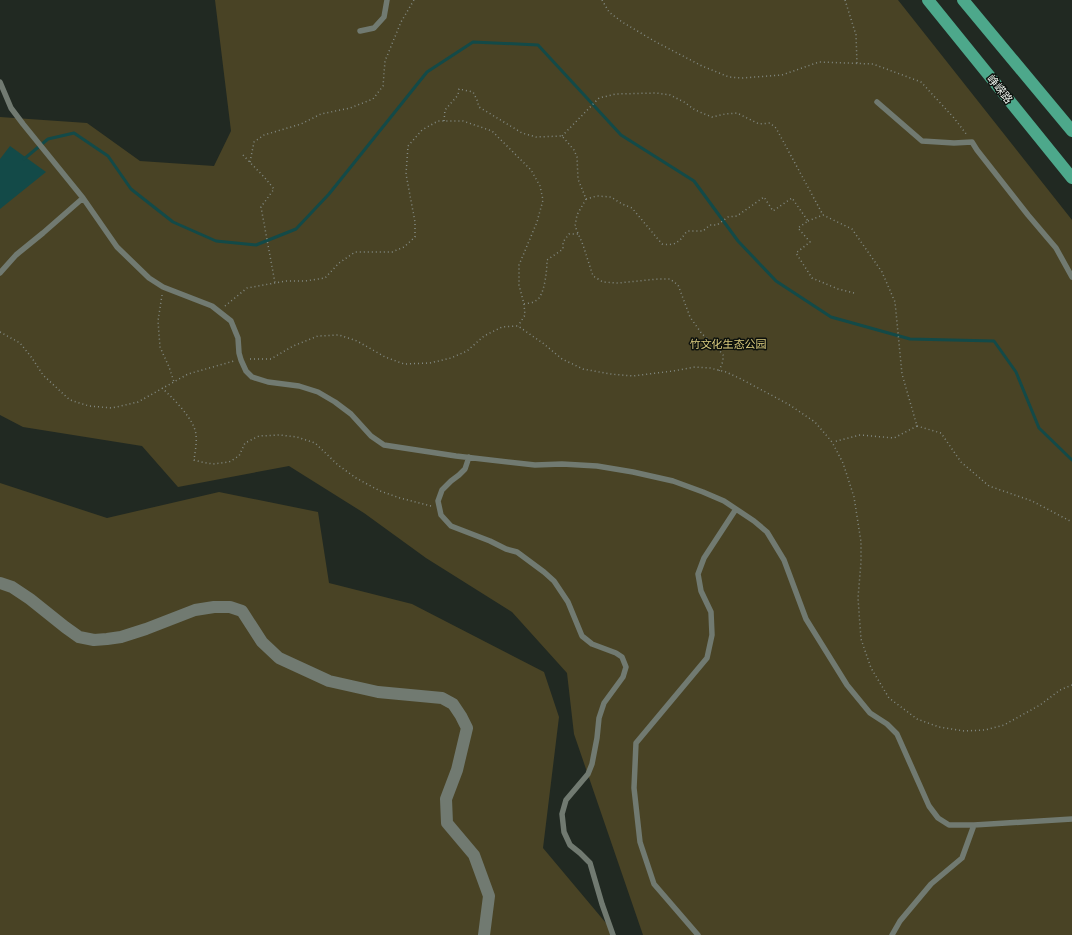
<svg xmlns="http://www.w3.org/2000/svg" width="1072" height="935" font-family="'Varela Round','Noto Sans SC',sans-serif">
<style>
.green{fill:#494325}
.water{fill:#134a48}
.lines{fill:none;stroke-linecap:round;stroke-linejoin:round}
.stream{stroke:#134a48;stroke-width:3}
.path{stroke:#838a83;stroke-width:1.5;stroke-dasharray:1 3;stroke-linecap:butt}
.lane{stroke:#717a71;stroke-width:5.5}
.secondary{stroke:#717a71;stroke-width:12}
.primary{stroke:#4da88b;stroke-width:12}
.labels{text-anchor:middle;stroke-width:3;stroke-linejoin:round;paint-order:stroke}
.street-label{font-size:11px;fill:#ebf1eb;stroke:#0d110d}
.park-label{font-size:11px;fill:#d8c97d;stroke:#0d110d}
</style>
<rect width="100%" height="100%" fill="#212922"/>
<path class="green" d="M215 0H898L1072 220V935H643L574 734 567 673 512 612 426 558 364 513 289 466 178 487 142 446 23 427 0 415V117L87 123 140 161 214 166 231 131Z
M0 483 107 518 219 492 318 512 329 583 412 604 544 672 559 717 543 848 616 935H0Z"/>
<path class="water" d="M10 146 46 172 0 209V159Z"/>
<g class="lines">
<path class="stream" d="M24 159 48 139 74 133 108 156 131 189 173 222 216 241 256 245 296 229 329 194 427 72 473 42 538 45 621 135 694 181 738 241 776 281 831 317 910 339 994 341 1016 372 1039 428 1072 460"/>
<path class="path" d="M602 0 609 12 622 22 656 42 702 66 729 77 742 78 782 75 819 62 873 64 921 82 954 118 967 135
M845 0 856 35 857 64
M444 121 445 110 458 95 459 89 473 92 477 100 479 107 522 133 536 137 562 136 574 150 577 157 578 179 586 199 577 215 575 226 583 245 593 276 603 282 618 283 658 279H670L678 285 690 317 702 334 715 345 723 355V361L719 371
M562 136 599 98 616 94 656 93 670 95 684 102 695 110 712 117 725 114 737 113 759 124 770 123 776 128 823 215
M243 155 265 178 274 189 261 207 275 283
M250 162 254 142 264 135 301 124 321 114 350 108 373 99 383 86 385 61 401 22 414 0
M586 199 597 196 611 197 622 204 632 208 662 244C676 246 679 242 687 231H703L710 225H717L728 217 737 216 764 197 773 211 792 198 808 221 798 228 810 242 796 253 812 278 838 289 854 293
M808 221 823 215 852 229 882 272 895 302 902 374 917 426 894 438 860 435 833 442
M162 295 158 321 160 347 169 367 174 382
M524 304C529 303 535 303 539 298 545 290 547 270 547 260L563 249V242L569 234H578
M225 306 247 288 286 281H305L325 278 339 263 355 252H392L404 247 415 237V222L406 174 408 146 422 130 438 121H463L492 131 531 170 540 186 543 200 537 222 519 265V285L524 304 525 315 518 326
M0 332 20 343 32 358 43 375 60 391 70 400 89 406 112 408 138 402 188 374 234 361
M250 359H271L293 346 318 336 339 335 357 341 385 357 404 364 430 363 451 358 467 351 484 336 502 327 518 326 544 344 562 359 583 369 610 374 633 376 673 371 695 367 710 368 726 372 741 379 788 404 815 422 832 442 843 463 854 497 861 542V562L858 598 861 639 871 668 889 698 917 719 939 727 964 731 985 730 1004 725 1040 705 1060 690 1072 685
M162 388C173 398 195 420 196 435 197 443 195 452 194 460L201 462 213 464 229 462 239 456 245 443 259 436 280 435 297 437 315 443 338 465 356 478 380 491 400 498 431 506
M917 426 941 433 961 462 989 486 1032 501 1072 522"/>
<path class="lane" d="M360 31 374 28 384 17 387 0
M0 82 11 108 23 124 83 198 117 247 149 278 163 287 212 306 231 321 238 338 239 353 241 360 246 371 252 377 268 382 299 386 318 392 335 402 351 414 371 436 384 445 456 456 535 465 562 464 597 466 633 472 673 481 703 492 724 501 754 521 767 532 784 560 806 619 847 685 870 713 887 724 897 734 929 806 938 818 949 825H974L1072 819
M877 102 922 141 954 143 972 142 977 150 1028 215 1056 248 1072 277
M0 273 16 255 43 233 83 198
M469 457 465 469 459 475 451 481 442 490 438 501 441 515 451 526 490 541 506 549 517 552 544 572 554 581 568 602 582 636 592 644 616 653 622 657 626 667 623 677 604 703 599 718 597 738 592 764 588 774 566 800 562 814 564 832 570 845 580 853 590 863 602 904 613 935
M698 935 654 884 640 842 634 788 636 743 707 658 712 635 711 612 701 591 698 574 704 558 736 509
M892 935 900 921 931 884 962 858 974 825"/>
<path class="secondary" d="M0 583 12 587 30 599 65 627 79 637 94 640 107 639 121 637 146 629 195 610 214 607H230L242 611 262 642 279 658 329 681 378 692 442 698 453 704 461 716 467 728 457 770 446 799 447 823 474 855 489 896 484 935"/>
<path class="primary" d="M928 0 1072 178
M963 0 1072 131"/>
</g>
<g class="labels">
<g class="street-label">
<text transform="translate(1000 89) rotate(51)" y="4">峥嵘路</text>
</g>
<g class="park-label">
<text x="728" y="348">竹文化生态公园</text>
</g>
</g>
</svg>
